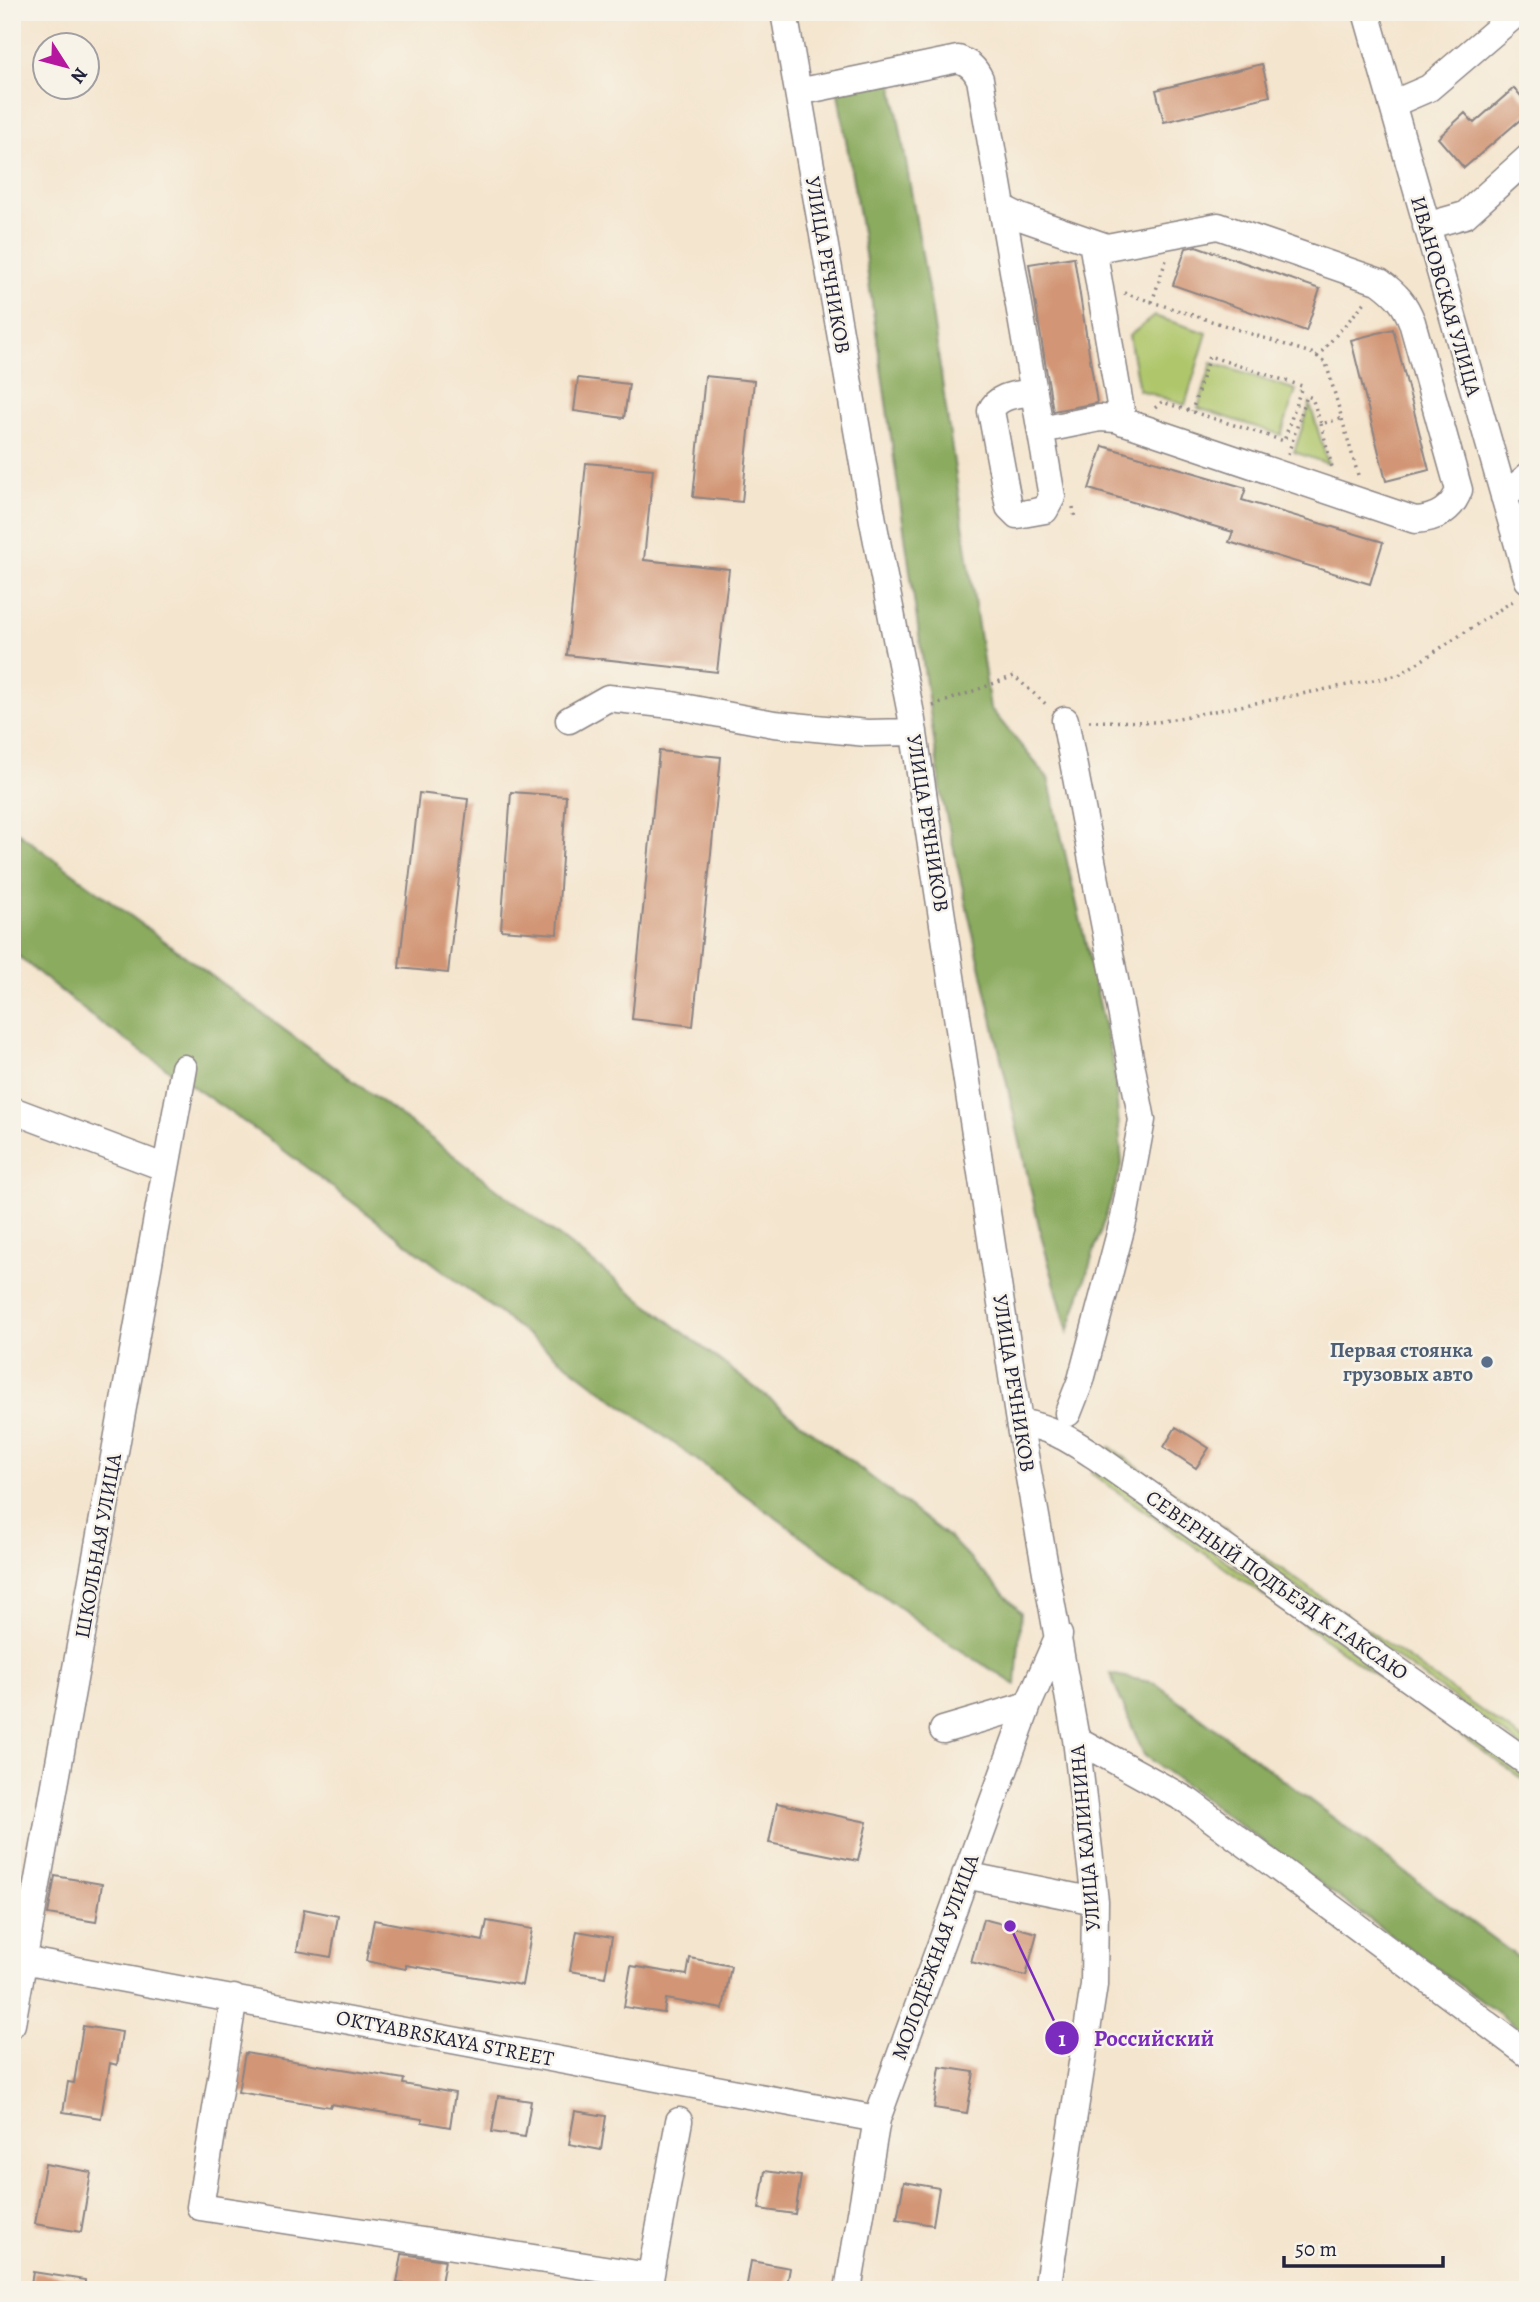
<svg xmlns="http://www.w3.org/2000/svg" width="1540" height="2302" font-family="Alegreya,serif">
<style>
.green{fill:#afc66a;stroke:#687452;stroke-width:2}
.forest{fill:#8bab5e;stroke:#56664c;stroke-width:2}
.building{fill:#d29676}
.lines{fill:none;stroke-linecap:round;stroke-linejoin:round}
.minor-casing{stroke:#8b8484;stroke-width:29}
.path{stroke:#8b8484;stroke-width:3.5;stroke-dasharray:2 5;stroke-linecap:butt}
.minor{stroke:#fff;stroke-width:26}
.service-dot{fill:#5c6f8a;stroke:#f7f3e8;stroke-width:2.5}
.labels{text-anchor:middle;stroke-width:5;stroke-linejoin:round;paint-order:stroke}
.street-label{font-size:21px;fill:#22223b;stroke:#f7f3e8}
.service-label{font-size:21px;font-weight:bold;fill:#4e5e75;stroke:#f7f3e8;text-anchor:end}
.leader{fill:none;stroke:#7b2cbf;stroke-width:2.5}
.callout-dot{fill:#7b2cbf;stroke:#f7f3e8;stroke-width:2.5}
.mark-label{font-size:21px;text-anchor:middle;font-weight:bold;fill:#fff}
.callout-label{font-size:23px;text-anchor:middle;font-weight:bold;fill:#7b2cbf;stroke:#f7f3e8;stroke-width:5;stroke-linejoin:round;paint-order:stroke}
</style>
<rect width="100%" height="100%" fill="#f7f3e8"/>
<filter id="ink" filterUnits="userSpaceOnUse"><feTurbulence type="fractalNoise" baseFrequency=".0143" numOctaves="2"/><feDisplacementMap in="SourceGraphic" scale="14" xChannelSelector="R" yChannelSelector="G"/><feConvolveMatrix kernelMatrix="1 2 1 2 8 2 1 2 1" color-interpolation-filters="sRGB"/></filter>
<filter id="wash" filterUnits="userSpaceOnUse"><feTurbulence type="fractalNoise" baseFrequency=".00686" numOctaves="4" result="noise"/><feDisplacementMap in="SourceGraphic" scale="28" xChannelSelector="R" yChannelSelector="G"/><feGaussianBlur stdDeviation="1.57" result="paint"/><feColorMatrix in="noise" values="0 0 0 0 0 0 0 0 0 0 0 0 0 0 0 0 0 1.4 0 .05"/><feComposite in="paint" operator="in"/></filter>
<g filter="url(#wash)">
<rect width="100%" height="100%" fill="#f4e5ce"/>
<path class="green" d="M1154 316 1207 333 1185 405 1139 390 1129 336Z
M1212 363 1296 390 1281 435 1198 408Z
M1310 404 1328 464 1294 452Z
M1110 1447 1528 1744V1751L1106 1452Z
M1095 1468 1528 1775V1783L1091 1473Z"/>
<path class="forest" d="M889 64 931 306 990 708 1048 778 1114 1067 1122 1165 1068 1332 1042 1239 942 797 862 233 834 70Z
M12 828 448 1151 950 1538 1021 1612 1016 1685 941 1638 609 1396 270 1140 94 1018 12 951Z
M1110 1674 1155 1683 1528 1965V2035L1144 1755Z"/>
<g id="blocks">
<path class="building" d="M1262 64 1270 96 1164 122 1156 90Z
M1514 88 1528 104V113L1464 168 1438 138 1465 113 1474 123Z
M1196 246 1320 289 1306 331 1173 285 1186 248Z
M1074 257 1097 403 1053 411 1029 264Z
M1393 329 1429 470 1386 481 1351 340Z
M705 376 754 381 742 502 693 497Z
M578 378 629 384 624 418 574 411Z
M1103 446 1246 488 1242 500 1383 542 1370 584 1229 542 1233 532 1089 489Z
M586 463 653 469 644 560 729 569 717 672 567 655Z
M659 751 721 757 693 1026 632 1019Z
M511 792 566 796 557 934 501 930Z
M419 793 468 799 448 973 399 968Z
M1176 1427 1209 1448 1196 1468 1164 1447Z
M777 1803 867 1822 858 1861 769 1843Z
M55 1876 102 1884 96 1922 48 1914Z
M304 1909 338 1916 331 1957 297 1951Z
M983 1919 1037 1933 1026 1976 971 1962Z
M374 1920 483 1941 487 1921 532 1929 522 1985 406 1965V1969L366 1961Z
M577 1931 612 1937 605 1977 570 1971Z
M690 1958 731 1966 723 2009 666 1999 664 2013 624 2007 631 1966 687 1975Z
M83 2026 122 2032 117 2065 110 2063 101 2118 63 2112 68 2082 74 2083Z
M245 2053 404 2079 403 2084 455 2093 450 2127 422 2122V2119L331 2104 330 2107 238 2092Z
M940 2067 974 2072 967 2113 934 2108Z
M498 2096 531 2101 525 2137 492 2132Z
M575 2111 606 2116 601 2150 569 2144Z
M45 2164 91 2172 81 2232 35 2224Z
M765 2171 801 2176 795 2214 759 2209Z
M904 2182 939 2188 933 2225 897 2219Z
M402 2254 445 2260 440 2289 397 2283Z
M751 2261 790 2268 786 2290H746Z
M33 2272 85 2280V2290H30Z"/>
</g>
</g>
<g filter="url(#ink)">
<use href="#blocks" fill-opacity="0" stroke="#8b8484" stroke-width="2"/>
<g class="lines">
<defs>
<path id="minor" d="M784 12 873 521 911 714 1019 1422 1076 1739 1095 1901 1094 1985 1047 2290
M1366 12 1528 580
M798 92 958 59C969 63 975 68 980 79L1052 497 1045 510 1017 515 1009 507 991 411C998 394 1018 395 1034 392
M1392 104 1429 88 1518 12
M1002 208 1020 217 1107 247 1218 226 1380 282C1396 294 1405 303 1412 322L1459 490C1452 510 1436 519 1415 520L1116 419 1100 418 1041 430
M1426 226 1465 215 1528 158
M1092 242 1123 422
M1504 497 1528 476
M569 720 608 698 672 705 774 724 867 733 914 732
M1065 720 1142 1120 1124 1218 1081 1380 1068 1413
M12 1110 166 1168
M1019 1422C1052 1428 1067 1438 1095 1456L1528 1763
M943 1730 1028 1705
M1076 1739 1188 1801 1528 2054
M965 1875 1095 1901
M12 1958 877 2119
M234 1998 200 2207 650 2276
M12 2024 184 1068
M648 2290 679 2121
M848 2290 877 2119 1028 1705 1059 1635"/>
</defs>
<use href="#minor" class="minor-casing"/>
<path class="path" d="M1124 293 1314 354 1326 363 1358 475
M1152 302 1166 260
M1317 357 1366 301
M1155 408 1162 402 1284 441 1302 386 1209 356 1192 411
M1321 424 1332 467
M1288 454 1307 396 1312 398 1321 424 1343 418
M1073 507 1075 519
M933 706 1014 676 1048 706
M1089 721 1158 722 1399 675 1516 599"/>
<use href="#minor" class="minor"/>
</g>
</g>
<circle class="service-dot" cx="1487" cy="1362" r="7"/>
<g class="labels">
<g class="street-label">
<text transform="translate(828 265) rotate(80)" y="7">УЛИЦА РЕЧНИКОВ</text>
<text transform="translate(1446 296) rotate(74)" y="7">ИВАНОВСКАЯ УЛИЦА</text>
<text transform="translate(928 823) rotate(81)" y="7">УЛИЦА РЕЧНИКОВ</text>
<text transform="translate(1014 1383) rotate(81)" y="7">УЛИЦА РЕЧНИКОВ</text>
<text transform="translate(98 1546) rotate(-80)" y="7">ШКОЛЬНАЯ УЛИЦА</text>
<text transform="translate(1277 1585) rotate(35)" y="7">СЕВЕРНЫЙ ПОДЪЕЗД К Г.АКСАЮ</text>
<text transform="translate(1085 1838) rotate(-95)" y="7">УЛИЦА КАЛИНИНА</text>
<text transform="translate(935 1957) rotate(-70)" y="7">МОЛОДЁЖНАЯ УЛИЦА</text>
<text transform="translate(445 2038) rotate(11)" y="7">OKTYABRSKAYA STREET</text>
</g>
<g class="service-label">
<text x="1473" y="1357">Первая стоянка<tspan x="1473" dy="24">грузовых авто</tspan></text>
</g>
</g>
<path class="leader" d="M1010 1926L1062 2038"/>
<g class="callout-dot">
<circle cx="1010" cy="1926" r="7"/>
<circle cx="1062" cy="2038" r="18"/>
</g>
<g class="mark-label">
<text x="1062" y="2046">1</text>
</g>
<g class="callout-label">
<text x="1154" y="2046">Российский</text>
</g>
<rect width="1540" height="2302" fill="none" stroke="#f7f3e8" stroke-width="42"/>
<g transform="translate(66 66) rotate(126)"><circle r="33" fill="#f7f3e8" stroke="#a29fa3" stroke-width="2"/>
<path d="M0-5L12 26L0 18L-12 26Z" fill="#b5179e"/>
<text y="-10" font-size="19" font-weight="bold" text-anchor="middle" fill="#22223b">N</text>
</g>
<path d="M1284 2256v10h159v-10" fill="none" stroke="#22223b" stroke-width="3.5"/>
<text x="1295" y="2256" font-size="21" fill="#22223b" stroke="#f7f3e8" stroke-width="5" paint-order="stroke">50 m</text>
</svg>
